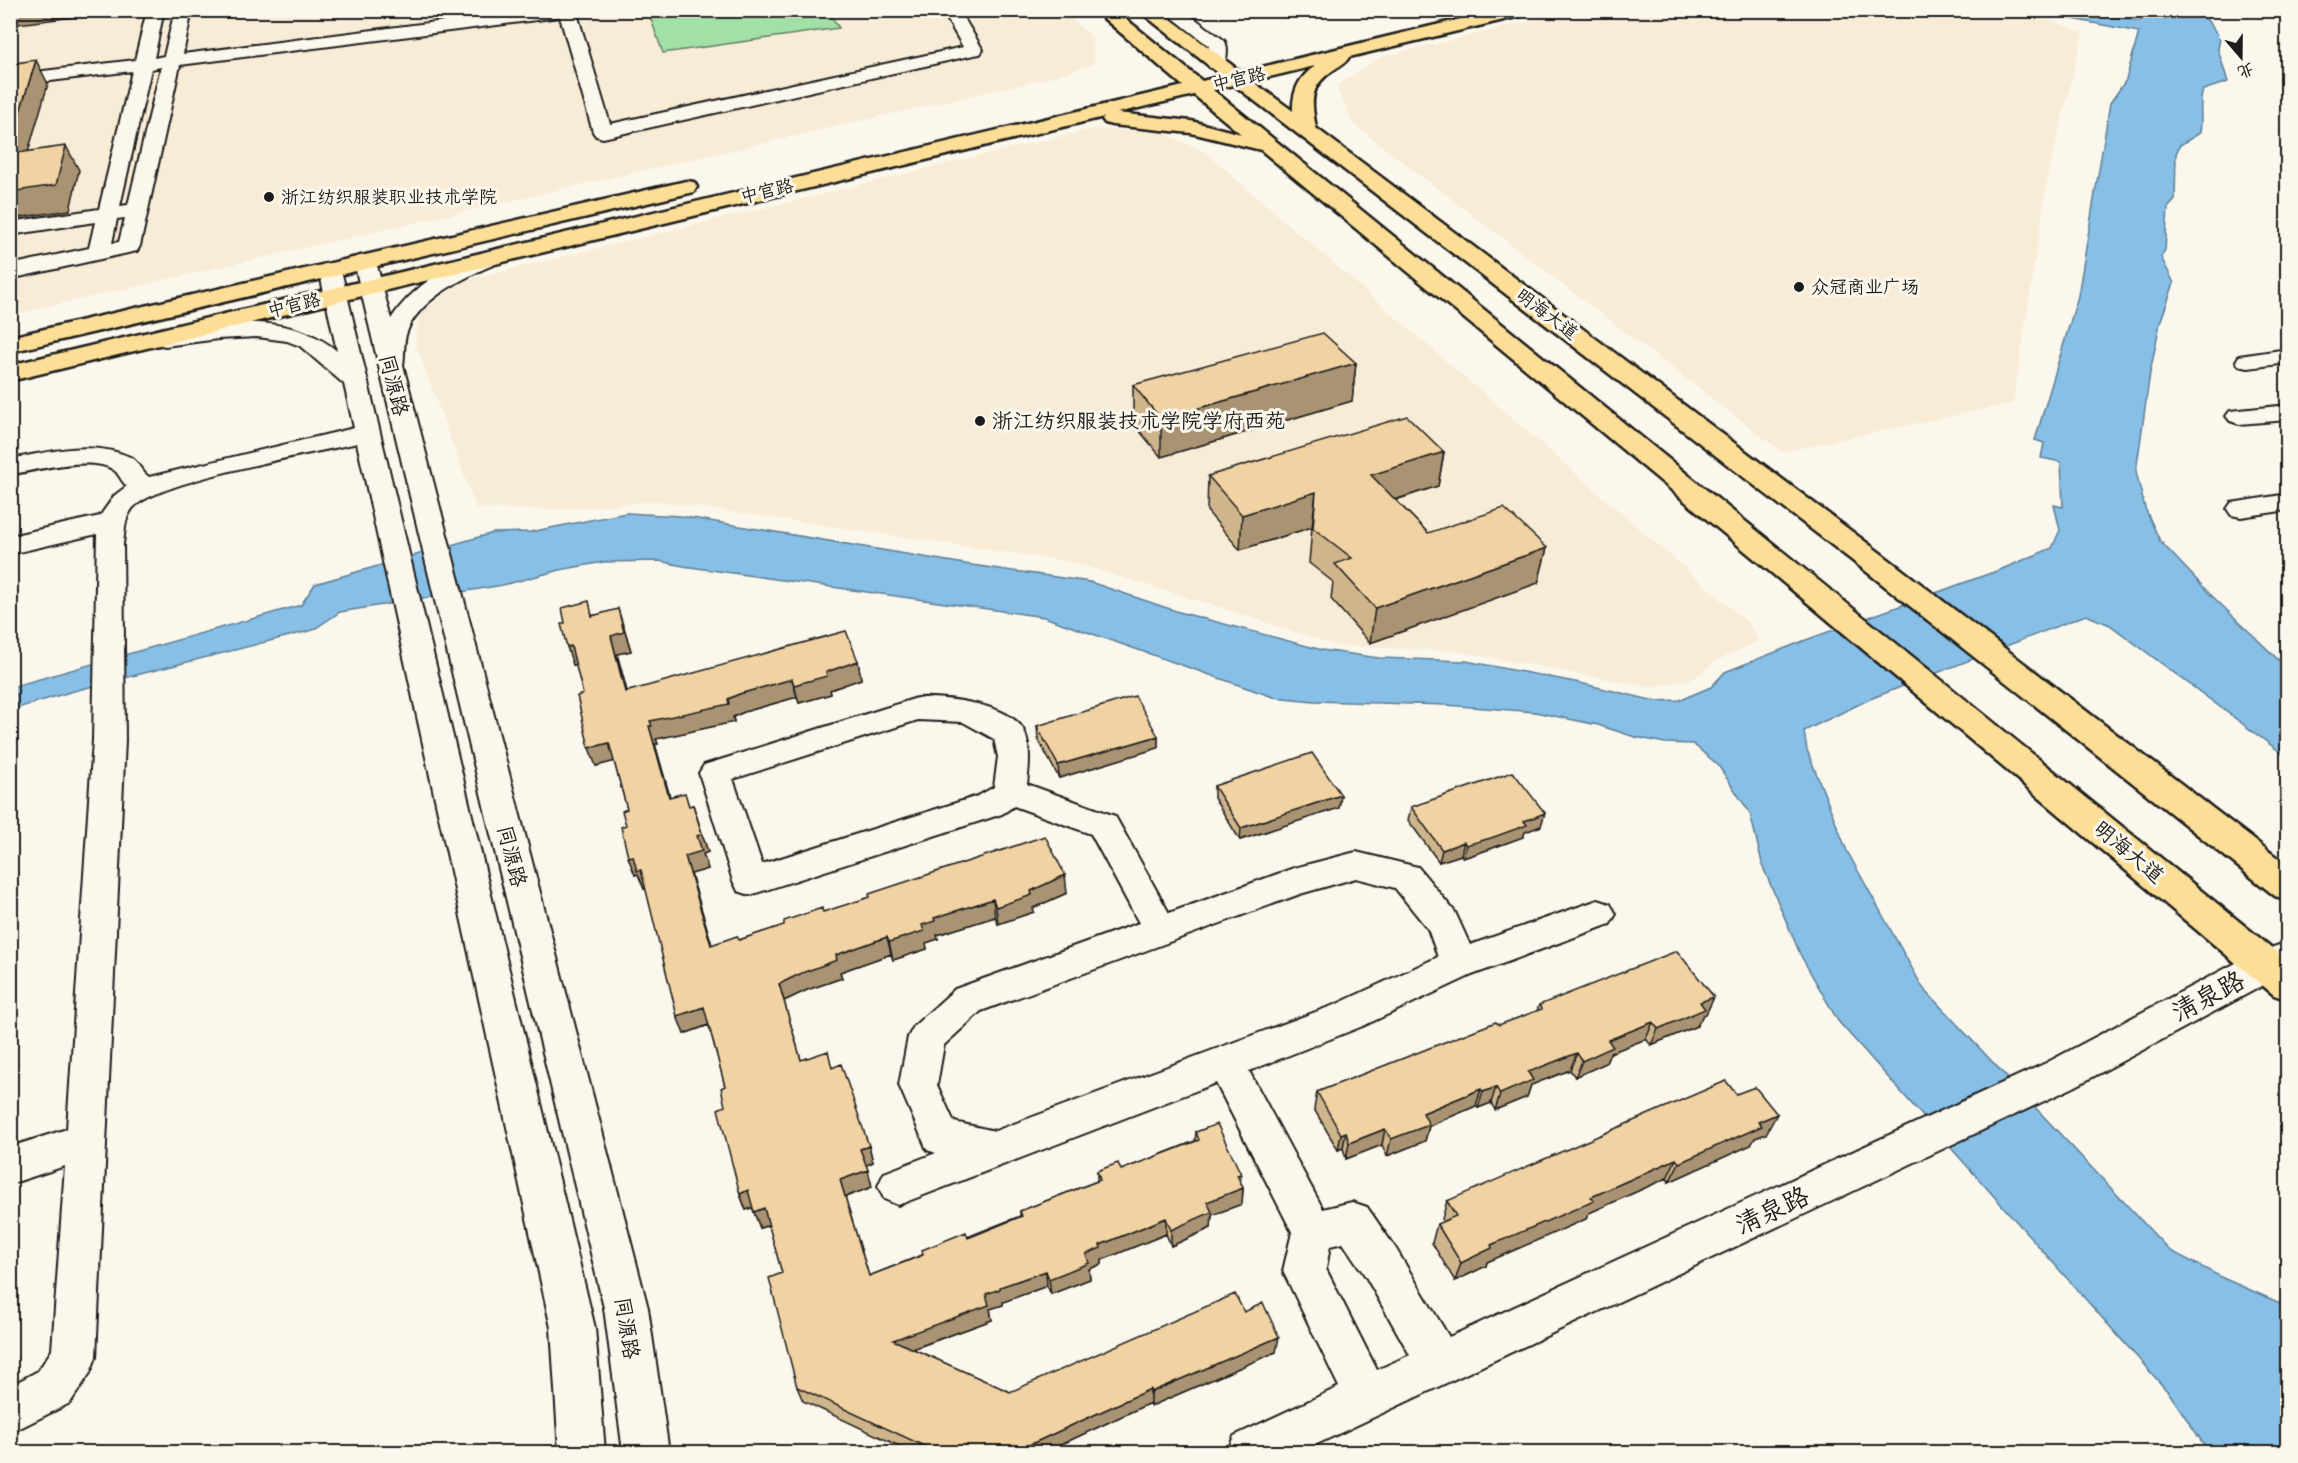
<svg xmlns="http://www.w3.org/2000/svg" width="2298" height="1463" font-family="Mynerve,'LXGW WenKai TC',sans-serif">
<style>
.built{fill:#f8ecd6}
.green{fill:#a2e0a8;stroke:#5f7e62;stroke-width:1.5}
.water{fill:#87bfe6;stroke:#5c7e95;stroke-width:1.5}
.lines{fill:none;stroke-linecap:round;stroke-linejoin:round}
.minor-casing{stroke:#1c1c1c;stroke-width:4}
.major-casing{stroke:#1c1c1c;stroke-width:5}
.minor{fill:#fbf7ec;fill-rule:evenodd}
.major{fill:#fcde96;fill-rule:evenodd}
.wall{fill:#cfb58c;stroke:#1c1c1c;stroke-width:1.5}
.shaded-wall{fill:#a99372;stroke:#1c1c1c;stroke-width:1.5}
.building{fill:#f1d2a3;stroke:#1c1c1c;stroke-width:1.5}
.poi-dot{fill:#1c1c1c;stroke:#fbf7ec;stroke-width:2}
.labels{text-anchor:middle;stroke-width:6;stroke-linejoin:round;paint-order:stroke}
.far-street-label{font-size:18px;fill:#1c1c1c;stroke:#fbf7ec}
.far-poi-label{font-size:18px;fill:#1c1c1c;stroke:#fbf7ec;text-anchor:start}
.street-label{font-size:21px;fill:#1c1c1c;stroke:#fbf7ec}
.poi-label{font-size:21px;fill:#1c1c1c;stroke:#fbf7ec;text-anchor:start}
.near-street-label{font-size:26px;fill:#1c1c1c;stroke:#fbf7ec}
</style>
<rect width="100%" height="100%" fill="#fbf7ec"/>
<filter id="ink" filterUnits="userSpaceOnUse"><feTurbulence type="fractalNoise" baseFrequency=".0167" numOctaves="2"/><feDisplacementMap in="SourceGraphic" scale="12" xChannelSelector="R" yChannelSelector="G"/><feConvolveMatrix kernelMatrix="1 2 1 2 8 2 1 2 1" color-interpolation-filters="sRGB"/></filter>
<g filter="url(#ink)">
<path class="built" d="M1062 10 1092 37 1094 64 1044 79 11 315 10 11Z
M2024 10 2083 33 2049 171 2013 403 1782 452 1353 124 1336 86 1381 57 1572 11Z
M1091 129 1161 132 1205 152 1747 622 1759 641 1716 661 1693 679 1650 687 1456 651 1337 646 1216 606 1071 562 658 501 557 510 476 508 415 342 419 314 462 281Z"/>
<path class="green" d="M648 11H828L839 28 663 53Z"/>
<path class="water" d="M2032 11H2076L2140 21 2143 11H2212L2202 13 2220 38 2218 49 2228 82 2203 90C2198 103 2203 117 2200 133L2180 145 2176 154 2175 200 2168 208 2165 250 2161 257 2174 283 2160 323 2150 373 2136 472 2145 508 2160 541 2209 593 2287 668V757L2110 625 2086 615 1870 699 1804 731 1807 750 1847 851 1923 988 2169 1250 2225 1279 2287 1306V1452H2209L2169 1393 1838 1021 1801 956 1763 867 1750 813 1718 765 1693 744 1665 743 1635 737 1598 725 1535 712 1446 705 1314 701 1273 697 1044 617 683 566 659 561 603 562 560 570 503 585 340 612 313 630 70 692 11 710V687L301 605 315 584 493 533 530 532 626 513 680 516 965 564 1090 582 1179 612 1322 650 1379 658 1466 661 1580 683 1655 701 1680 700 1711 687 1725 672 1806 640 2002 569 2052 548 2060 530 2054 505 2063 507 2061 462 2041 458 2044 443 2035 440 2078 296 2110 103 2126 80 2139 32Z"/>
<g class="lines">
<defs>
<path id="minor" d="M147 10H164L154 58 164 56 175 10H192L183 54 531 10H576L610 124 963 47 942 10H959L983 50 980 54 974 55 603 138 596 136 593 132 560 17 180 65 140 246 137 251 10 279V265L89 248 95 222 10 235V222L99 209 132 71 10 86V75L135 60ZM161 67 128 205 120 206 151 69ZM125 218 119 242 112 243 117 219Z
M1163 10H1183L1224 40C1229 47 1227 61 1222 68H1210L1207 64 1209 46Z
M492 250 500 252 503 257 500 262C469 275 419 298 407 332 403 342 405 354 403 365L648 1308 669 1452H623L604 1308 354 262 357 257 365 255 373 257 376 262 391 319C412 286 454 260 492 250Z
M330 263 338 265 341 270 595 1328 605 1452H559L551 1328 357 443C315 453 154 481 132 509 124 519 125 532 123 544L125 740 96 1357 90 1373 70 1403 10 1433V1386L38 1371 52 1350 65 1166 10 1184V1147L67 1129 93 740 97 534 10 554V536L100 516 115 495 127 486C121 482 119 472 112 469 91 456 34 470 10 475V459C49 452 93 440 130 457 138 461 141 472 149 477L354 428 344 384 300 346 287 341 257 337 218 339 165 346 157 344 153 339 157 334 165 332C222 324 288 310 337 351L319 270 322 265Z
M2288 349V363L2248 368 2239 366 2236 361 2239 356Z
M2288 405V420L2239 424 2230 421 2226 416 2230 411Z
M2288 494V510L2241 517 2231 515 2227 509 2231 503Z
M917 698C944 697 1013 703 1025 733 1031 750 1029 767 1027 784L1115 816 1169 913 1294 868 1356 852 1418 867 1455 912 1470 945 1598 900 1610 904 1616 914 1610 924 1472 975 1363 1026 1249 1071 1323 1209 1352 1202 1367 1207 1396 1249 1449 1337 2046 1063 2253 954 2288 942V972L2074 1087 1300 1452H1227L1234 1436 1339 1387 1283 1271 1292 1232 1216 1083 898 1205 884 1199 878 1186 884 1173 936 1153 927 1150 899 1085 908 1037 914 1026 955 989 1139 923 1091 834 1014 806 1002 814 750 895 738 891 733 881 699 773 704 765ZM918 720 963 722 994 739 998 757 994 787 978 796 762 864 733 779ZM1356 878 1395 888 1428 929 1438 957 1337 1004 995 1131 954 1122 937 1085 944 1045 981 1011 1300 894ZM1343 1243 1366 1277 1410 1355 1377 1370 1326 1269 1330 1246Z"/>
<path id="major" d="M1094 10H1115L1202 81 1222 76 1138 10H1159L1241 72 1498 10H1532L1529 14 1349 57C1346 63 1341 65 1335 69 1309 86 1311 100 1316 128L1887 558 2288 866V900L2275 896 1867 572 1234 85 1213 90 2288 961V1000L2274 995 1803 599 1261 150 1191 133 1112 125 1105 123 1102 119 1104 117 10 381V365L1183 86ZM1315 66C1299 77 1292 92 1293 111L1252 81ZM1194 95 1241 134 1191 121 1117 113Z
M686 181 694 182 697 187 694 192 10 352V337Z"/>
</defs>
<use href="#minor" class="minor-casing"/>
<use href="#major" class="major-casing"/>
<use href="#minor" class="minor"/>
<use href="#major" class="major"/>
</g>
<path class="wall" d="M1356 363 1352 401 1161 457 1133 423V385Z
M1444 452 1438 486 1396 500 1428 533 1547 548 1538 583 1370 643 1331 599 1333 582 1309 563 1312 527 1240 550 1207 511 1208 476Z
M594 615 624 627 631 651 617 654 627 691 858 661 861 679 830 690 831 694 799 703 797 697 744 712 733 717 734 722 656 739 658 744H655L670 797 689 806 693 805 708 852 703 854 708 869 691 874 712 945 739 940 823 912 1067 893 1033 908 1034 912 998 924 995 917 937 935 938 939 926 943 927 949 893 960 891 954 840 972 842 978 807 990 784 1001 801 1060 832 1067 869 1146 873 1162 866 1165 872 1187 845 1197 869 1276 1020 1216V1211L1097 1181V1171L1121 1170 1195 1141 1196 1132 1241 1183 1243 1188 1242 1204 1212 1215 1211 1228 1171 1246 1166 1234 1102 1260V1264L1089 1269 1090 1279 1051 1294 1047 1286 1003 1302V1305L990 1309 992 1320 913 1349 1010 1392 1244 1312 1276 1352 1151 1406 1150 1403 1045 1452H912L803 1401 797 1387 782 1273 769 1225 760 1228 752 1207 746 1210 740 1194 725 1106V1086L709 1025 684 1034 646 888 644 889 638 874 635 875 626 825 627 809 614 761 596 766 583 694 576 665H573L565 623Z
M1037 726 1158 736V748L1059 778 1038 739Z
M1214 786 1341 795 1339 808 1240 840 1214 798Z
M1411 807 1541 826 1525 832 1523 837 1487 850 1463 858 1461 855 1439 862 1408 820Z
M1714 997 1706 1014 1703 1015 1697 1026 1651 1045 1646 1039 1610 1053 1606 1063 1575 1077 1570 1070 1531 1085 1527 1097 1495 1110 1491 1103 1478 1108 1476 1106 1429 1126 1425 1141 1387 1156 1382 1145 1346 1159 1343 1148 1338 1150 1314 1109 1317 1092 1537 1011 1539 1005Z
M1766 1134 1755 1138 1751 1145 1669 1182 1667 1178 1589 1213 1586 1219 1487 1262 1486 1266 1455 1281 1432 1243 1437 1224 1443 1222 1442 1219 1447 1201Z"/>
<path class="shaded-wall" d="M10 10H91L90 15 10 25Z
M36 60 48 84 20 179 10 161V143Z
M66 146 79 170 70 210 10 219V192Z
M1356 363 1352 401 1161 457V419Z
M1444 452 1438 486 1366 509 1371 475Z
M1316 492 1312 527 1240 550 1242 515Z
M1547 548 1538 583 1370 643 1375 608Z
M618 609 631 651 617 654 632 710 625 692 611 636Z
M571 646 578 664 573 665 567 647Z
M858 661 861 679 830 690 831 694 799 703 794 685 826 672Z
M792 679 797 697 744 712 733 717 734 722 656 739 658 744H655L675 815 669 797 649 726 650 721 728 699 739 694Z
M1158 736V748L1059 778 1058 765Z
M609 743 616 761 596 766 589 748Z
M1341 795 1339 808 1240 840 1241 828Z
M693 805 708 852 703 854 708 869 691 874 717 963 711 945 685 856 697 836Z
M1545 813 1541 826 1525 832 1523 837 1487 850 1463 858 1466 845 1524 821Z
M1464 842 1461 855 1439 862 1442 850Z
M633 856 641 870 648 887 644 889 638 874 635 875 628 857Z
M1065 875 1067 893 1033 908 1034 912 998 924 996 907Z
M993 899 995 917 937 935 938 939 926 943 927 949 893 960 889 942 934 918Z
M887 937 891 954 840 972 842 978 807 990 784 1001 779 984 836 955Z
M1714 997 1706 1014 1703 1015 1697 1026 1651 1045 1658 1029 1700 1002Z
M704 1007 711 1024 684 1034 677 1016Z
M1653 1022 1646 1039 1610 1053 1606 1063 1575 1077 1582 1061 1608 1040Z
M1577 1053 1570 1070 1531 1085 1527 1097 1495 1110 1500 1094 1528 1072Z
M1496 1087 1491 1103 1478 1108 1483 1092Z
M1481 1089 1476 1106 1429 1126 1425 1141 1387 1156 1391 1139 1423 1113Z
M1777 1114 1766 1134 1755 1138 1751 1145 1669 1182 1679 1163 1758 1122Z
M1385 1129 1382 1145 1346 1159 1349 1143Z
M1346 1132 1343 1148 1338 1150 1341 1134Z
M869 1146 873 1162 865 1166 860 1149Z
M1676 1159 1667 1178 1589 1213 1586 1219 1487 1262 1486 1266 1455 1281 1461 1263 1491 1245 1591 1197Z
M868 1170 872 1187 845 1197 840 1180Z
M1241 1174 1240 1189 1243 1188 1242 1204 1212 1215 1211 1228 1171 1246V1230L1207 1202 1237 1175Z
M748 1190 754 1207 746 1210 740 1194Z
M764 1208 771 1224 760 1228 754 1212Z
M1166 1218V1234L1102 1260V1264L1089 1269 1090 1279 1051 1294 1049 1279 1100 1245Z
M1046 1271 1047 1286 1003 1302V1305L990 1309 992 1320 898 1354 893 1340 1000 1287Z
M1279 1337 1276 1352 1151 1406V1392Z
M1150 1389V1403L1045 1452H1014Z"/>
<path class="building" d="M36 60 10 143V64Z
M66 146 56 185 10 192V154Z
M1323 333 1356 363 1161 419 1133 385Z
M1407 416 1444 452 1371 475 1428 533 1504 508 1547 548 1375 608 1335 564 1352 558 1313 528 1316 492 1242 515 1208 476Z
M589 601 592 616 618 609 624 632 611 636 625 692 846 631 858 661 826 672 827 676 794 685 792 679 739 694 728 699 729 704 650 721 652 726H649L669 797 685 793 689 806 693 805 702 834 697 836 702 851 685 856 711 945 737 936 739 940 784 925V921L822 908 823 912 870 897 869 894 1045 836 1065 875 1031 891 1032 895 996 907 993 899 934 918 935 921 922 925 924 931 889 942 887 937 836 955 837 960 802 973 779 984 801 1060 828 1051 832 1068 841 1064 869 1146 860 1149 868 1170 840 1180 869 1276 923 1255 922 1250 966 1232 968 1238 1022 1216 1020 1211 1100 1180 1097 1171 1118 1163 1121 1170 1199 1140 1196 1132 1217 1124 1241 1174 1237 1175 1243 1188 1207 1202 1212 1212 1171 1230 1166 1218 1100 1245 1101 1248 1086 1254 1089 1263 1049 1279 1046 1271 1000 1287V1289L986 1294 989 1305 893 1340 1010 1392 1235 1294 1244 1312 1263 1303 1279 1337 1151 1392 1150 1389 1014 1452H937L797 1387 769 1278 782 1273 764 1208 754 1212 748 1190 740 1194 718 1109 725 1106 721 1088 725 1086 704 1007 677 1016 641 870 637 871 633 856 628 857 621 827 626 825 622 811 627 809 609 743 589 748 577 696 583 694 571 646 567 647 561 624 565 623 562 608Z
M1135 696 1158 736 1058 765 1037 726Z
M1312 753 1341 795 1241 828 1214 786Z
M1513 772 1545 813 1524 821 1527 825 1491 838 1466 845 1464 842 1442 850 1411 807Z
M1677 951 1714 997 1700 1002 1705 1009 1658 1029 1653 1022 1608 1040 1613 1047 1582 1061 1577 1053 1528 1072 1533 1080 1500 1094 1496 1087 1483 1092 1481 1089 1423 1113 1429 1125 1391 1139 1385 1129 1349 1143 1346 1132 1341 1134 1317 1092 1496 1022 1499 1025 1542 1009 1539 1005Z
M1726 1081 1736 1094 1755 1087 1777 1114 1758 1122 1762 1126 1679 1163 1676 1159 1591 1197 1594 1201 1491 1245 1492 1248 1461 1263 1437 1224 1456 1216 1447 1201Z"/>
</g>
<g class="poi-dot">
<circle cx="269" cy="197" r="6"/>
<circle cx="1799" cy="287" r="6"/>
<circle cx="980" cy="421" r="6"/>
</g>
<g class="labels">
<g class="far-street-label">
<text transform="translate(1239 79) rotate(-13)" y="6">中官路</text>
<text transform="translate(767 191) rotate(-13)" y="6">中官路</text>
<text transform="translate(294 305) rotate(-14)" y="6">中官路</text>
<text transform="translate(1547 314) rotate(37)" y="6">明海大道</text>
</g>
<g class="far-poi-label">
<text x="281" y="203">浙江纺织服装职业技术学院</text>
<text x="1811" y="293">众冠商业广场</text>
</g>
<g class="street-label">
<text transform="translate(394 385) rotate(76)" y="7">同源路</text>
<text transform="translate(2129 852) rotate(40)" y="7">明海大道</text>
<text transform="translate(512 856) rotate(76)" y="7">同源路</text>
<text transform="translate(627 1328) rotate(81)" y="7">同源路</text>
</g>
<g class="poi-label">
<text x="992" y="428">浙江纺织服装技术学院学府西苑</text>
</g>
<g class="near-street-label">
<text transform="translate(2208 996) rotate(-28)" y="9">清泉路</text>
<text transform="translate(1772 1210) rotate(-25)" y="9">清泉路</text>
</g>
</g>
<rect width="2298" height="1463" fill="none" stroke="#fbf7ec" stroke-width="36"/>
<rect x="18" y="18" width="2262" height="1427" fill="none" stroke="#1c1c1c" stroke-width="2" filter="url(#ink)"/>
<g transform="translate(2241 57) rotate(160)" stroke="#fbf7ec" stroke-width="4.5" paint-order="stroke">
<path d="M0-4.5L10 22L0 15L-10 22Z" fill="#1c1c1c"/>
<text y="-9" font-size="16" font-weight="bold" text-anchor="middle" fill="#1c1c1c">北</text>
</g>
</svg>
